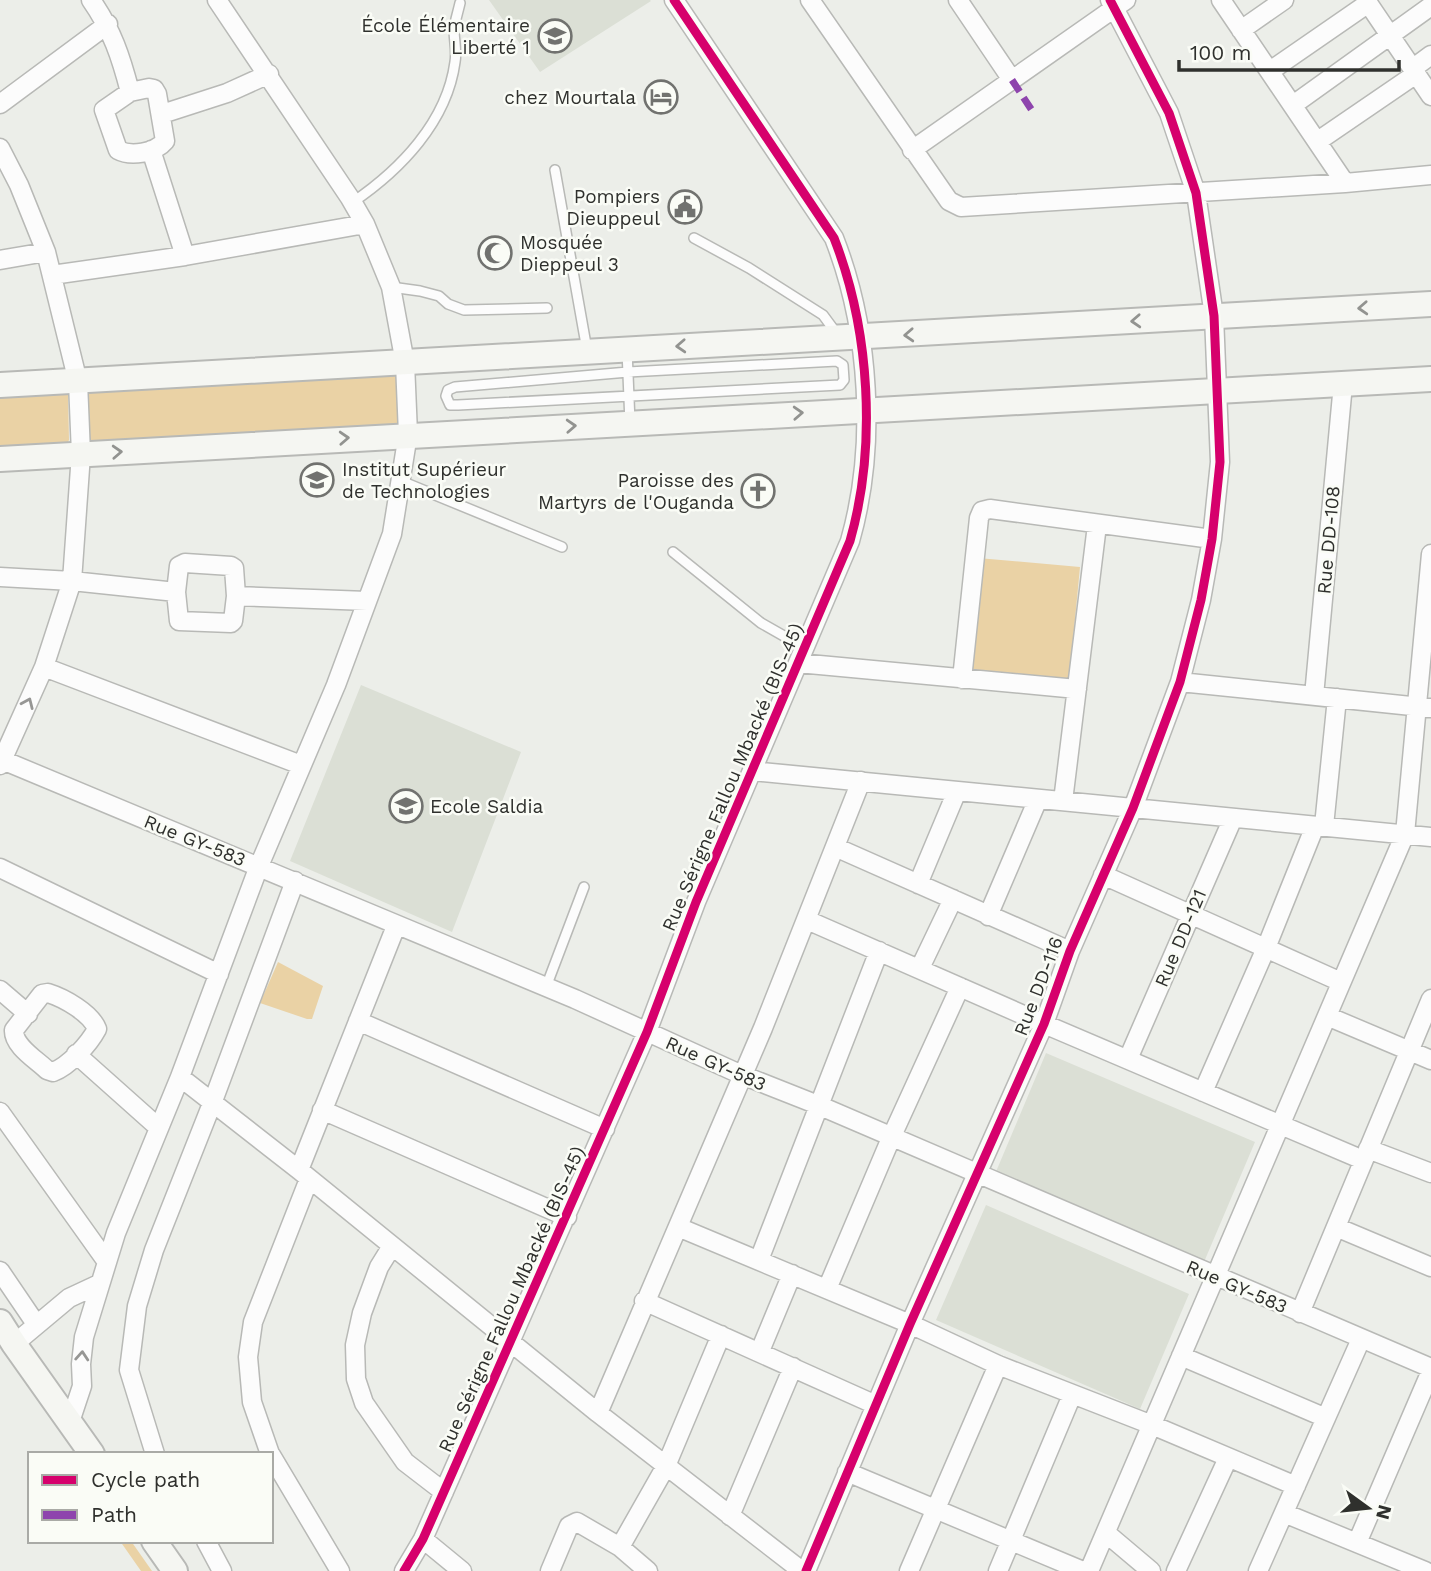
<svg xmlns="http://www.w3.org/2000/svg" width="1431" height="1571" font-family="'Work Sans',sans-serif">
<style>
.built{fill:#dbdfd5}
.green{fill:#ead2a5}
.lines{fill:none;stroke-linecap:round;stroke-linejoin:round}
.lane-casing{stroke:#b8b9b6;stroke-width:12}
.street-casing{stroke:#b8b9b6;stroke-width:21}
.secondary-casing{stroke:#b8b9b6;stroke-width:28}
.lane{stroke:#fcfcfc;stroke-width:9}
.street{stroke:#fcfcfc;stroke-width:18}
.secondary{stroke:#f5f6f2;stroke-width:24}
.quiet{stroke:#8e44ad;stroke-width:7;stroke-dasharray:14 7;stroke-linecap:butt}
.cycleway-casing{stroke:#fafcf6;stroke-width:13}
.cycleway{stroke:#d6006c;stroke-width:9}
.oneway{stroke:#929390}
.oneway2{stroke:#969694}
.labels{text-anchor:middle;stroke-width:5;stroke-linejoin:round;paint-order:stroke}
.poi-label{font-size:19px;fill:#2f302d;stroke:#fafcf6;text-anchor:end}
.street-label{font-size:19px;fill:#2f302d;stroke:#fafcf6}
</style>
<rect width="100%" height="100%" fill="#eceee9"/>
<path class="built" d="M489 0H650L651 1 540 72Z
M361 685 521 752 452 932 290 861Z
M1046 1053 1255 1142 1204 1262 995 1174Z
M986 1205 1189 1294 1140 1409 936 1320Z"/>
<path class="green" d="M395 374 397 377 398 422 395 428 91 444 87 439 86 394 89 389Z
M65 392 68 395 69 440 66 446 0 452V394Z
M978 558 1080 567 1069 682 968 673Z
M278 962 323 986 312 1019H307L260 1003Z
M120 1541H131L152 1571H141Z"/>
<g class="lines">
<defs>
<path id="lane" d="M555 170 587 350
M353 202C400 170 447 122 455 62 457 51 454 40 454 29 455 21 458 12 460 3
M694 238 749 268 823 315 837 334
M391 287 420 291 439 296 448 304 464 310 547 308
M627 350 630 423
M837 361 843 365 844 380 840 385 458 405H450L446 396 448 390 455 387 628 372Z
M401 481 562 547
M673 552 761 623 805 648
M546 987 584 887"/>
<path id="street" d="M91 0C112 30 121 57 130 92
M810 0 949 201 961 207 1345 183 1431 175
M958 0 1012 80
M1221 0 1345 183
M1366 0 1431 96
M1241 30 1284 0
M1412 69 1431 55
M1270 71 1367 4
M149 88 154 89 157 94 165 141C155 153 131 157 118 150L104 110 130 92Z
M0 104 108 24
M1293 105 1431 6
M162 114 227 93 269 74
M1318 141 1416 74
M0 148 19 185 46 252 78 382 81 454 72 581 44 667 0 765
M151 150 185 256
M912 150 1126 0
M0 260 46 252
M52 275 185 256 365 224
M185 563 231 566 234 568 236 596 233 621 231 623 179 621 176 592 179 566Z
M0 577 72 581 176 592
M236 596 367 601
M798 663 1077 689
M44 667 301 765
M962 679 979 518 982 511 990 509 1212 539
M1180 682 1431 708
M1314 696 1343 384
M0 759 575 999 742 1075 818 1105 1431 1368
M752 771 1431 837
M1063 801 1097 525
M1324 826 1337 698
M835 847 1070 951
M0 868 219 974
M1103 875 1341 982
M918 884 957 791
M988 916 1038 799
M807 920 1044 1024 1363 1160
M920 968 953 899
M0 990 28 1014
M48 993C64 998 91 1013 97 1029 89 1044 69 1066 53 1072L47 1070C37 1060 13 1046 14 1030L42 994Z
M1327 1016 1431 1060
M358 1021 605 1129
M76 1054 159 1128
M1128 1059 1233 818
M180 1077 299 1170 598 1413 802 1571
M1203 1092 1266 948 1315 826
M322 1110 567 1217
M0 1112 107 1262
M1368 1149 1431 1173
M299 1170 396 926
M678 1227 910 1324 998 1365 1152 1425 1296 1486
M1336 1227 1431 1267
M392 1246 379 1267 362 1313 355 1345 356 1379 364 1403 405 1462 444 1492
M759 1260 879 951
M0 1271 36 1324
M827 1289 891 1138 960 987
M644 1301 876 1405
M1300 1313 1431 999
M14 1344 69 1298 99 1284
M760 1351 792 1274
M1181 1356 1326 1418
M598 1413 763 1028 861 781
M70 1422 82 1386 81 1364 84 1337 116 1233 180 1077 259 866 336 685 392 534 408 434 405 363 391 287 365 224 350 198 217 0
M155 1454 129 1370 137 1306 154 1250 213 1101 295 881
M270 1454 252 1402 248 1357 253 1322 309 1179
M271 1455 340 1571
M847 1472 1083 1571
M1284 1513 1425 1571
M730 1516 793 1367
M1106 1533 1151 1571
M423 1539 462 1571
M206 1541 222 1571
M1357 1543 1431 1371
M620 1547 666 1466 721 1335
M404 1571 423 1539 647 1032 696 902 850 541C877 446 870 330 834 238L674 0
M550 1571 569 1526 577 1522 620 1547 648 1571
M806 1571 910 1324 1044 1024 1070 951 1133 808 1180 682 1201 600 1212 539 1220 462 1214 316 1196 193 1169 113 1110 0
M909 1571 998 1365
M998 1571 1072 1395
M1089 1571 1405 834 1431 554
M1176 1571 1228 1458
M1258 1571 1361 1339"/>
<path id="secondary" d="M0 385 1431 304
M0 459 1431 379
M0 1322 14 1344 92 1454
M154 1541 175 1571"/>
</defs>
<use href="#lane" class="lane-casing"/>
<use href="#street" class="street-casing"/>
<use href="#secondary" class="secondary-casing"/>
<use href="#lane" class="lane"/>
<use href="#street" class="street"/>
<use href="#secondary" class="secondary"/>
<path class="quiet" d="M1012 80 1033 112"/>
<defs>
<path id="cycleway" d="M404 1571 423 1539 647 1032 696 902 850 541C877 446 870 330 834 238L674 0
M806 1571 910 1324 1044 1024 1070 951 1133 808 1180 682 1201 600 1212 539 1220 462 1214 316 1196 193 1169 113 1110 0"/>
</defs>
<use href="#cycleway" class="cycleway-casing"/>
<use href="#cycleway" class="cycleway"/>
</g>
<defs><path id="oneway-chevron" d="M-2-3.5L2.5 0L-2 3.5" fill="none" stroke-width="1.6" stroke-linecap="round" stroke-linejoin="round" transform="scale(1.75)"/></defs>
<g class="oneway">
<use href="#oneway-chevron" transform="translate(1363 308) rotate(177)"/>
<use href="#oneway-chevron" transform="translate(1136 321) rotate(177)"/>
<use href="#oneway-chevron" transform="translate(909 335) rotate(177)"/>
<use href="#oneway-chevron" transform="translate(681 346) rotate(177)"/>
<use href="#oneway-chevron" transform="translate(798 413) rotate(-3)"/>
<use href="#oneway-chevron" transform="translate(571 426) rotate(-3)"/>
<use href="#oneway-chevron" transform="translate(344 438) rotate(-3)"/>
<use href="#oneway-chevron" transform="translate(117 452) rotate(-3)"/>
</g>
<g class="oneway2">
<use href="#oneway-chevron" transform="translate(28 703) rotate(-66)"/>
<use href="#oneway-chevron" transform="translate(82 1356) rotate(-86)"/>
</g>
<defs>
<symbol id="school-ring" viewBox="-11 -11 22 22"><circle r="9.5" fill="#fafcf6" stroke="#71726f" stroke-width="1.5"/><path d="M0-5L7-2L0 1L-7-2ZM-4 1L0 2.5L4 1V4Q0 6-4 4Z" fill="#71726f"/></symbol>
<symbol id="hotel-ring" viewBox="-11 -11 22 22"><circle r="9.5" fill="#fafcf6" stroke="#71726f" stroke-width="1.5"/><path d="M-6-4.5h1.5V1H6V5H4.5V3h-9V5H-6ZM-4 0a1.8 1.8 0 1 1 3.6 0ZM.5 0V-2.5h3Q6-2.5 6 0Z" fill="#71726f"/></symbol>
<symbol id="civic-ring" viewBox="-11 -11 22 22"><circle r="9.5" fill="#fafcf6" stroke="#71726f" stroke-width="1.5"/><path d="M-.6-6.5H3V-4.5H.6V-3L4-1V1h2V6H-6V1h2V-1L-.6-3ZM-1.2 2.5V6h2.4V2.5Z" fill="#71726f"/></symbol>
<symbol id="mosque-ring" viewBox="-11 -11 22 22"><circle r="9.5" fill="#fafcf6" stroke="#71726f" stroke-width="1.5"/><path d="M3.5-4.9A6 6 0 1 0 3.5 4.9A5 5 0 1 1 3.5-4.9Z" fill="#71726f"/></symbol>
<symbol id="university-ring" viewBox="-11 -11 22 22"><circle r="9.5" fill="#fafcf6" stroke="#71726f" stroke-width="1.5"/><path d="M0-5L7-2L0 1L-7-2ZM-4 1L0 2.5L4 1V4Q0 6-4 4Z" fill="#71726f"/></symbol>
<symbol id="church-ring" viewBox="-11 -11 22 22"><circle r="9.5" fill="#fafcf6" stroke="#71726f" stroke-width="1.5"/><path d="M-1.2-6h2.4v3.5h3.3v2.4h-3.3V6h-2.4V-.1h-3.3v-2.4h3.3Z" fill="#71726f"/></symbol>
</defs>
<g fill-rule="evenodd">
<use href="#school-ring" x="536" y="17" width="38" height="38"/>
<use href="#hotel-ring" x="642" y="78" width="38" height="38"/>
<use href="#civic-ring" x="666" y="188" width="38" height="38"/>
<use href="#mosque-ring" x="476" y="234" width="38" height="38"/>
<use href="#university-ring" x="298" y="461" width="38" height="38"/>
<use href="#church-ring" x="739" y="472" width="38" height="38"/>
<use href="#school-ring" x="387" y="787" width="38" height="38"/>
</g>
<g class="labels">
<g class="poi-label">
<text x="530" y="32">École Élémentaire<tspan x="530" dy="22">Liberté 1</tspan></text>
<text x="636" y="104">chez Mourtala</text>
<text x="660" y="203">Pompiers<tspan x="660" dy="22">Dieuppeul</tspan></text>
<text x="520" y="249" text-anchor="start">Mosquée<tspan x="520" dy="22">Dieppeul 3</tspan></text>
<text x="342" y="476" text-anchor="start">Institut Supérieur<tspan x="342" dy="22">de Technologies</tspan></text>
<text x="734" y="487">Paroisse des<tspan x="734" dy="22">Martyrs de l'Ouganda</tspan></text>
<text x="430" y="813" text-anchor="start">Ecole Saldia</text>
</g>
<g class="street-label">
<text transform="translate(1328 540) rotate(-85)" y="7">Rue DD-108</text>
<text transform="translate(732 777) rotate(-67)" y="7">Rue Sérigne Fallou Mbacké (BIS-45)</text>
<text transform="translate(195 840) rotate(22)" y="7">Rue GY-583</text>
<text transform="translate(1180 938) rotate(-67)" y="7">Rue DD-121</text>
<text transform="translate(1038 986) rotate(-69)" y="7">Rue DD-116</text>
<text transform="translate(716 1063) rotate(24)" y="7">Rue GY-583</text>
<text transform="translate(1237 1286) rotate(23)" y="7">Rue GY-583</text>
<text transform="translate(511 1299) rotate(-66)" y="7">Rue Sérigne Fallou Mbacké (BIS-45)</text>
</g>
</g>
<rect x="28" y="1452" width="245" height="91" fill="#fafcf6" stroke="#a9aaa6" stroke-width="2"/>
<rect x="42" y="1475" width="35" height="10" fill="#d6006c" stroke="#a9aaa6" stroke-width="2"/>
<text x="91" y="1487" font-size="21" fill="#2f302d">Cycle path</text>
<rect x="42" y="1510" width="35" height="10" fill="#8e44ad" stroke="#a9aaa6" stroke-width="2"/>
<text x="91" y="1522" font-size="21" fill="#2f302d">Path</text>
<g transform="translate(1368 1508) rotate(105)" stroke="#fafcf6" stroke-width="5" paint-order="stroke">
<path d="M0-5L12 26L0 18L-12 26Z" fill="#2f302d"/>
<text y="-10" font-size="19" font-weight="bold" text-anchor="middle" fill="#2f302d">N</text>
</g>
<path d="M1179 60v10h220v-10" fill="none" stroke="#2f302d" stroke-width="3.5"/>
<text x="1190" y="60" font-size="21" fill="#2f302d" stroke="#fafcf6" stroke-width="5" paint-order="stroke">100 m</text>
</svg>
